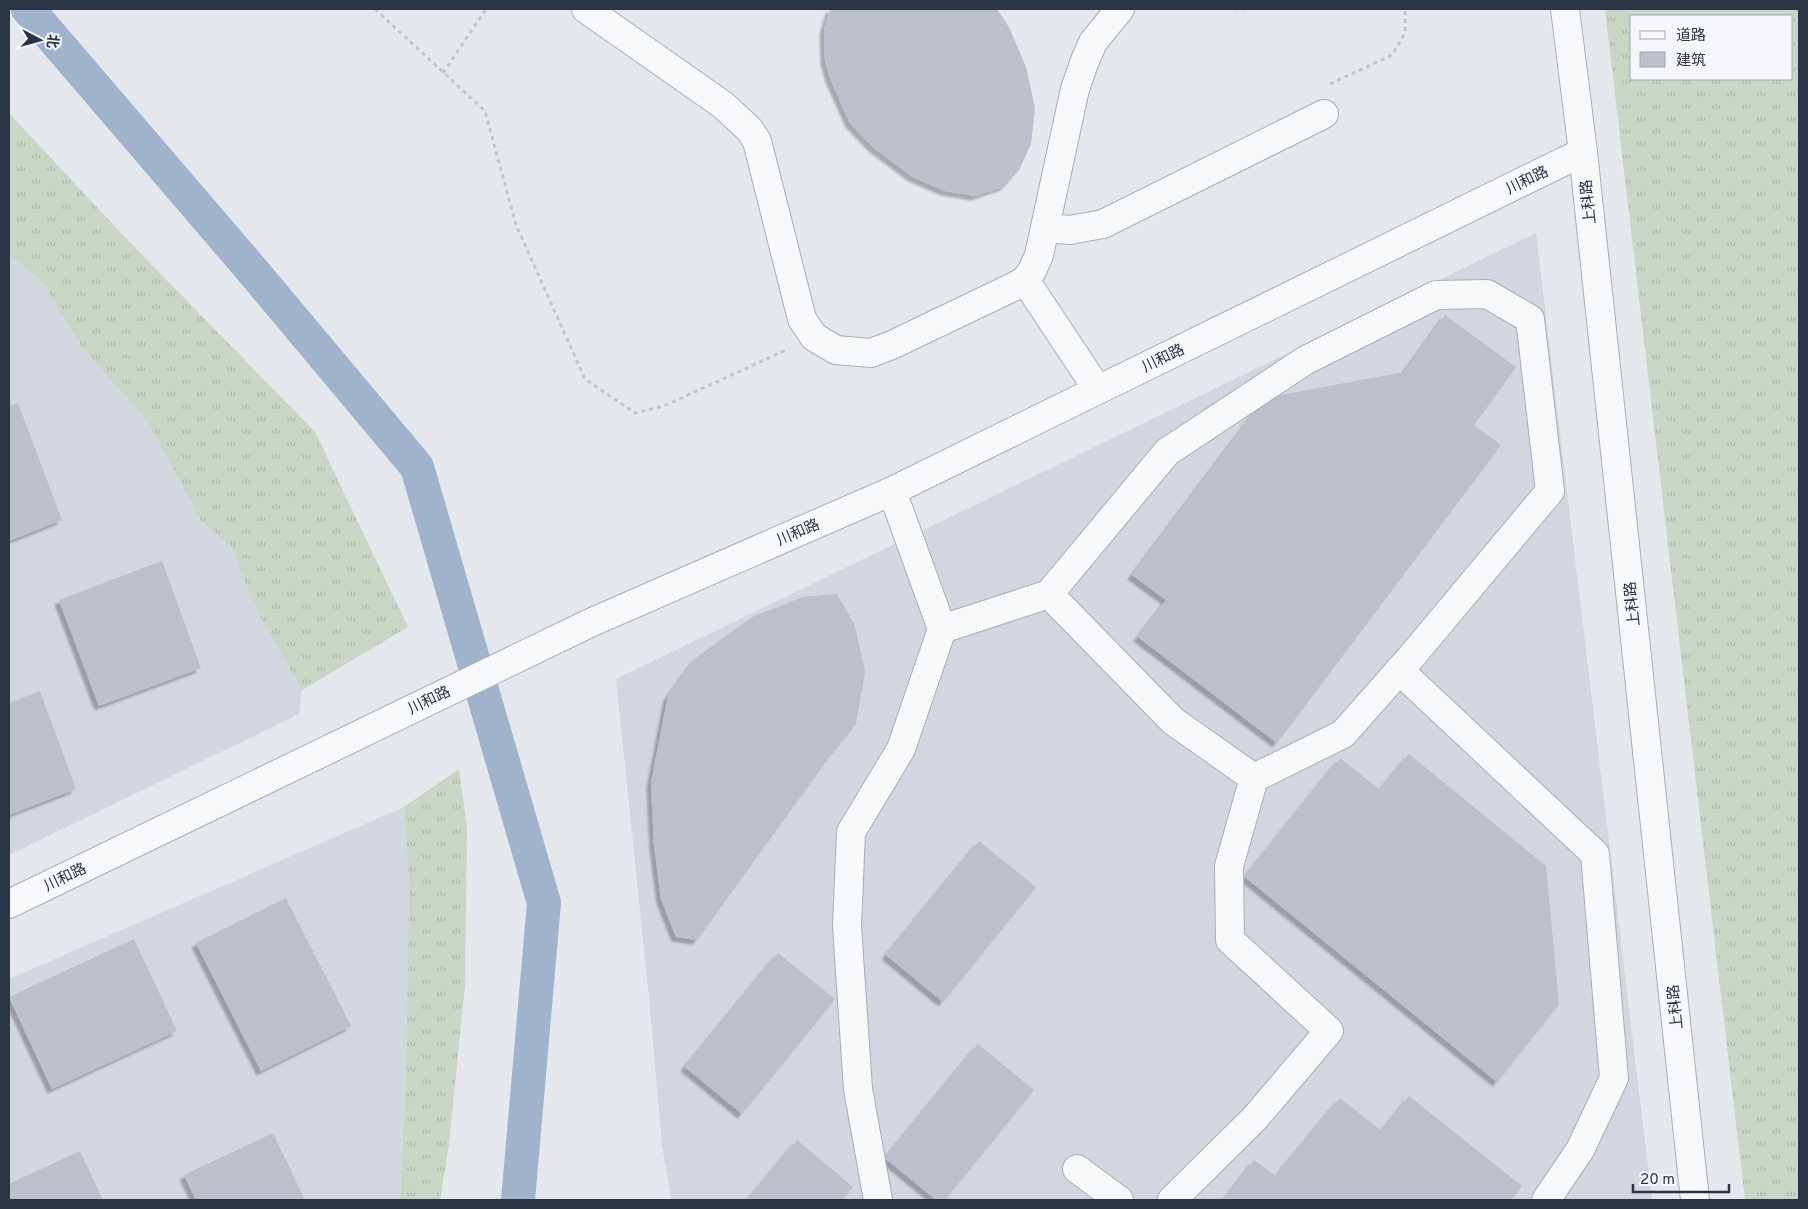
<svg xmlns="http://www.w3.org/2000/svg" width="1808" height="1209" font-family="Overpass,'Noto Sans SC',sans-serif">
<style>
.built{fill:#d2d6de}
.grass{fill:url(#grass-tufts);fill-rule:evenodd}
.lines{fill:none;stroke-linecap:round;stroke-linejoin:round}
.canal{stroke:#9fb4cc;stroke-width:34}
.building{fill:#bbc0ca;filter:url(#shadow)}
.minor-casing{stroke:#a9aeb7;stroke-width:30}
.path{stroke:#c2c5cb;stroke-width:3;stroke-dasharray:4 4;stroke-linecap:butt}
.minor{stroke:#f7f8fa;stroke-width:28}
.labels{text-anchor:middle;stroke-width:4;stroke-linejoin:round;paint-order:stroke}
.street-label{font-size:15px;fill:#2b3445;stroke:#f4f6f9}
</style>
<defs>
<pattern id="grass-tufts" width="24" height="20" patternUnits="userSpaceOnUse" patternTransform="scale(1.25)"><rect width="24" height="20" fill="#c9d6c5"/><path d="M3 7l-1-3M5 7V3M7 7l1-3M15 17l-1-3M17 17v-4M19 17l1-3" fill="none" stroke="#adb8ab"/></pattern>
<filter id="shadow"><feDropShadow dx="-4.5" dy="4.5" stdDeviation="1" flood-color="#0004"/></filter>
</defs>
<rect width="100%" height="100%" fill="#e4e7ec"/>
<path class="built" d="M1536 233 1652 1200H671L662 1145 649 997 616 679Z
M9 255 42 282 82 348 146 419 201 521 230 545 258 613 302 690 299 714 9 855Z
M404 807 409 882 406 1069 400 1200H9V979Z"/>
<path class="grass" d="M1605 9H1799V1200H1745ZM1632 16H1792V79H1632Z
M9 113 120 232 315 432 408 627 302 690 258 613 230 545 201 521 146 419 82 348 42 282 9 255Z
M459 769 467 828 465 985 449 1144 440 1200H400L406 1069 409 882 404 807Z"/>
<g class="lines">
<path class="canal" d="M28 9 251 269 417 467 544 903 518 1200"/>
</g>
<path class="building" d="M830 9H997L1009 27 1026 67 1035 108 1031 144 1019 170 1005 186 976 196 945 191 913 177 874 148 850 123 830 78 825 60 824 30Z
M1445 315 1516 367 1474 425 1501 445 1277 743 1138 637 1166 600 1132 575 1265 398 1404 372Z
M18 403 62 520 9 541V406Z
M162 561 201 668 99 706 59 600Z
M837 594 855 626 865 672 856 724 827 760 697 940 676 937 661 899 654 845 651 783 668 696 696 658 754 616 803 597Z
M40 691 76 789 9 815V703Z
M1409 754 1546 866 1559 1004 1497 1082 1245 877 1340 758 1380 790Z
M979 841 1036 887 943 1002 886 955Z
M286 898 351 1026 261 1071 196 943Z
M134 939 177 1031 52 1089 9 997Z
M778 953 835 999 742 1114 685 1067Z
M978 1044 1034 1090 945 1200H936L885 1158Z
M1409 1096 1522 1186 1511 1200H1224L1254 1160 1276 1176 1340 1098 1382 1131Z
M273 1133 305 1200H196L184 1175Z
M797 1140 853 1187 842 1200H748Z
M80 1151 103 1200H9V1184Z"/>
<g class="lines">
<defs>
<path id="minor" d="M586 9 723 105 749 129 757 141 802 319 814 337 836 350 871 353 892 345 1017 285 1025 280 1032 271 1039 255 1075 89 1084 63 1093 42 1120 9
M1565 9 1583 152 1695 1200
M1046 228 1070 230 1103 224 1324 114
M1025 280 1098 390
M1049 594 1167 452 1306 360 1436 295 1487 294 1530 319 1550 491 1412 656 1343 734 1254 778
M942 629 1049 594 1173 721 1254 778 1229 866 1230 940 1329 1031 1255 1118 1172 1200
M1399 670 1595 854 1614 1078 1580 1150 1546 1200
M9 904 590 623 892 491 1583 152
M1077 1169 1119 1200
M878 1200 858 1089 847 927 851 832 901 749 942 629 892 491"/>
</defs>
<use href="#minor" class="minor-casing"/>
<path class="path" d="M375 9 485 111 516 225 585 379 635 413 664 406 786 350
M1235 9H1249
M443 73 486 9
M1330 84 1392 55 1405 33V9"/>
<use href="#minor" class="minor"/>
</g>
<g class="labels">
<g class="street-label">
<text transform="translate(1527 180) rotate(-26)" y="5">川和路</text>
<text transform="translate(1588 202) rotate(-96)" y="5">上科路</text>
<text transform="translate(1163 358) rotate(-26)" y="5">川和路</text>
<text transform="translate(798 532) rotate(-23)" y="5">川和路</text>
<text transform="translate(1632 604) rotate(-96)" y="5">上科路</text>
<text transform="translate(429 700) rotate(-26)" y="5">川和路</text>
<text transform="translate(65 877) rotate(-26)" y="5">川和路</text>
<text transform="translate(1675 1007) rotate(-96)" y="5">上科路</text>
</g>
</g>
<rect width="1808" height="1209" fill="none" stroke="#2b3445" stroke-width="20"/>
<rect x="1630" y="15" width="162" height="65" fill="#f4f6f9" stroke="#a4a8b1"/>
<rect x="1640" y="31" width="25" height="8" fill="#f7f8fa" stroke="#a4a8b1"/>
<text x="1676" y="40" font-size="15" fill="#2b3445">道路</text>
<rect x="1640" y="52" width="25" height="15" fill="#bbc0ca" stroke="#a4a8b1"/>
<text x="1676" y="65" font-size="15" fill="#2b3445">建筑</text>
<g transform="translate(40 40) rotate(96)" stroke="#f4f6f9" stroke-width="4" paint-order="stroke">
<path d="M0-4L9 19L0 12L-9 19Z" fill="#2b3445"/>
<text y="-8" font-size="14" font-weight="bold" text-anchor="middle" fill="#2b3445">北</text>
</g>
<path d="M1633 1184v8h96v-8" fill="none" stroke="#2b3445" stroke-width="2.5"/>
<text x="1640" y="1184" font-size="15" fill="#2b3445" stroke="#f4f6f9" stroke-width="4" paint-order="stroke">20 m</text>
</svg>
